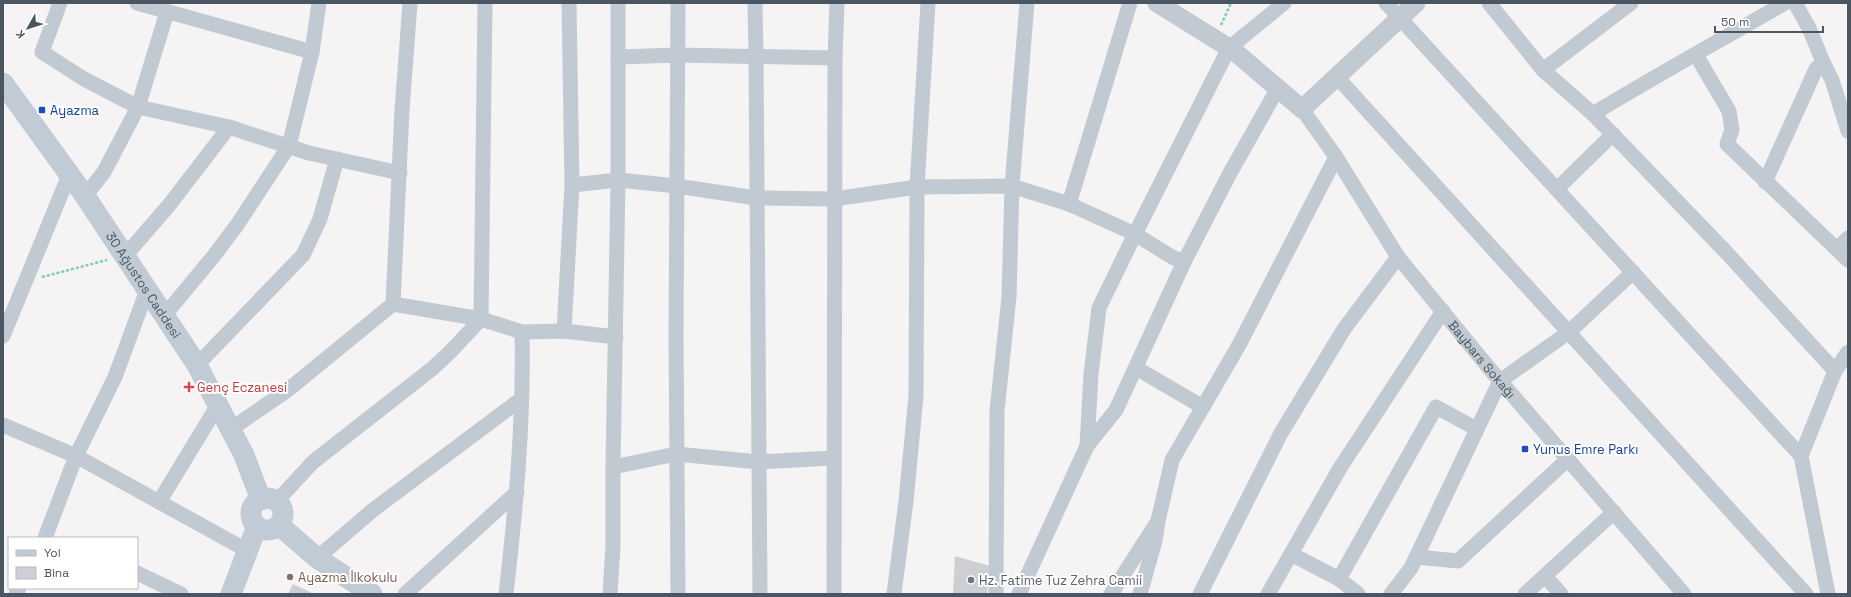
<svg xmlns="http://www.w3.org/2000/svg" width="1851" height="597" font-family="'Space Grotesk',sans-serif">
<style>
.building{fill:#cdcfd5}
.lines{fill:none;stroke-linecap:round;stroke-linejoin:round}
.path{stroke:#7ad0a6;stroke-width:2.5;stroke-dasharray:3 2;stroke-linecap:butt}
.minor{stroke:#c1cad2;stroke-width:15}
.tertiary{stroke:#c1cad2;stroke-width:19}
.secondary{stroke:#c1cbd6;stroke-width:21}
.transit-dot{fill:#1a4fb4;stroke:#fff;stroke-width:1.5}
.health-dot{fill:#e0444e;stroke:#fff;stroke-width:1.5}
.education-dot{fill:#8d6e63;stroke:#fff;stroke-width:1.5}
.worship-dot{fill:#6b7280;stroke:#fff;stroke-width:1.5}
.labels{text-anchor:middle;stroke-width:4;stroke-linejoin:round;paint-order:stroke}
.transit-label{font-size:13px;fill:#164399;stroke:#fff;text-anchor:start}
.street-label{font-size:13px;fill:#4a5661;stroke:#fff}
.health-label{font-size:13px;fill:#be3a42;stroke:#fff;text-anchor:start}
.education-label{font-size:13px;fill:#785e54;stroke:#fff;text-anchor:start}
.worship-label{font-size:13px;fill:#5b616d;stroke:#fff;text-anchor:start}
</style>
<rect width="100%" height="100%" fill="#f5f3f3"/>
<path class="building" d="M955 556 990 566 987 594H953Z
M293 584 314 594H288Z"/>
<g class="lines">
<path class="path" d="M1221 25 1231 3
M42 277 107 260"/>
<g class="minor">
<path d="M60 3 42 52 84 79 138 107 229 127 309 153 400 173"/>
<path d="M137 3 312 52"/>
<path d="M755 3 756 56 760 594"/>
<path d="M1386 3 1801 456"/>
<path d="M1489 3 1543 70 1593 114 1725 251 1835 371"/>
<path d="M1696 55 1729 111 1732 130 1727 144 1848 260"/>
<path d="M618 57 678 55 835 58"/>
<path d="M1823 62 1832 80 1848 131"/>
<path d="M1543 70 1631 3"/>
<path d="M1337 77 1806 594"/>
<path id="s1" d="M1302 109 1336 157 1398 257 1489 368 1684 594"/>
<path d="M1593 114C1657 75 1721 40 1785 3"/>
<path d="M1765 182 1816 69 1823 62 1809 28 1795 3"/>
<path d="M572 185 618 180 677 186 756 198 834 199 917 187 1012 186 1069 204 1135 234 1172 257 1184 262"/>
<path d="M1557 189 1613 134"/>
<path d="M85 196 104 172 138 107 167 12"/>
<path d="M1069 204 1130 3"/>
<path d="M1837 249 1848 238"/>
<path d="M125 256 170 204 229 127"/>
<path d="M393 304 481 319 522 332 564 331 616 337"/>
<path d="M163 317 213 257 237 225 289 146 312 52 319 3"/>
<path d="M564 331 572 185 569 3"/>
<path d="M3 336 69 175"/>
<path d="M197 365 303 255 320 219 337 159"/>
<path d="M1136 368 1203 407"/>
<path d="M3 425 76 456 248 551"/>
<path d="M231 429 289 389 393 304 402 110 410 3"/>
<path d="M1087 446 1091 374 1099 308 1135 234 1229 48 1284 3"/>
<path d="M613 467 676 454 759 462 834 458"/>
<path d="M159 502 218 405"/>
<path d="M276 502 313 462 433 368 452 350 481 319 485 3"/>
<path d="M45 538 76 456 115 377 147 290"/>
<path d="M1291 554 1339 579 1358 594"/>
<path d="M1416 557 1458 561 1568 459"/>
<path d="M317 558 373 510 521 399"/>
<path d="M137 573 181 594"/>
<path d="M1545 576 1561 594"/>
<path d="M1339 579 1436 407 1477 429"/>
<path d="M16 594 19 588"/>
<path d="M405 594 517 492"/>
<path d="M506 594C516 507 524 419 522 332"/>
<path d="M610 594 613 546V467L618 180V3"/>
<path d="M678 594 676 336 678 3"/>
<path d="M834 594 835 58 837 3"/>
<path d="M894 594 906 501 916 396 917 187 928 3"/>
<path d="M996 594 997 411 1009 297 1012 186 1027 3"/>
<path d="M1019 594 1087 446 1116 410 1184 262 1230 173 1278 88"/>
<path d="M1111 594 1156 524"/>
<path d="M1140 594 1155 541 1158 521 1172 460 1239 345 1336 157"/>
<path d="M1200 594 1281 433 1344 329 1398 257"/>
<path d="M1268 594 1340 468 1443 311"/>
<path d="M1391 594 1411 568 1500 381 1569 332 1633 272"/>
<path d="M1525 594 1614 512"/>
<path d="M1828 594 1801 456 1835 371 1848 352"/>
</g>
<path class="tertiary" d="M1157 3 1234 51 1302 109 1416 3"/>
<g class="secondary">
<path id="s2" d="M3 83 85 196 197 365 244 455 261 500"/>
<circle cx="267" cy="514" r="16"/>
<path d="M279 525 317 558 372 594"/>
<path d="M231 594 257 526"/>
</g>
</g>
<g class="transit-dot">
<rect x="38" y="106" width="8" height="8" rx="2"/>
<rect x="1521" y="445" width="8" height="8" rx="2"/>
</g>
<path class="health-dot" d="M187 381h4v4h4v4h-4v4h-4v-4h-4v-4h4z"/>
<circle class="education-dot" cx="290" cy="577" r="4"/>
<circle class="worship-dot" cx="971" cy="580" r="4"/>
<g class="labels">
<g class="transit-label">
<text x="50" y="115">Ayazma</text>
<text x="1533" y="454">Yunus Emre Parkı</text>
</g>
<g class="street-label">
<text dy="5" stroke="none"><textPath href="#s2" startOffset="246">30 Ağustos Caddesi</textPath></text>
<text dy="5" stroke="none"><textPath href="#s1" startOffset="309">Baybars Sokağı</textPath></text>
</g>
<g class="health-label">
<text x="197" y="392">Genç Eczanesi</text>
</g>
<g class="education-label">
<text x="298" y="582">Ayazma İlkokulu</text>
</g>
<g class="worship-label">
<text x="979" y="585">Hz. Fatime Tuz Zehra Camii</text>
</g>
</g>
<rect width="1851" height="597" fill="none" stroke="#4a5661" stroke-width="8"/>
<rect x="8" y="537" width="130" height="52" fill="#ffffff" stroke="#b7bbc0"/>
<rect x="16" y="550" width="20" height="6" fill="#c1cbd6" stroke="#b7bbc0"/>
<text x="44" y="557" font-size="12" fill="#4a5661">Yol</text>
<rect x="16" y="567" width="20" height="12" fill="#cdcfd5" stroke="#b7bbc0"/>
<text x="44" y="577" font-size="12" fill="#4a5661">Bina</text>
<g transform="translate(28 28) rotate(231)" stroke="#ffffff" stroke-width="3" paint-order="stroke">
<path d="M0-3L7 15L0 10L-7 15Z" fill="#4a5661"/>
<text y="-6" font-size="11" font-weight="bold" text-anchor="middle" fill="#4a5661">K</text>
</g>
<path d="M1715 26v6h108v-6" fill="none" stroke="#4a5661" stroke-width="2"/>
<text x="1721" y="26" font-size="12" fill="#4a5661" stroke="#ffffff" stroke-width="3" paint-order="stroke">50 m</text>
</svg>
